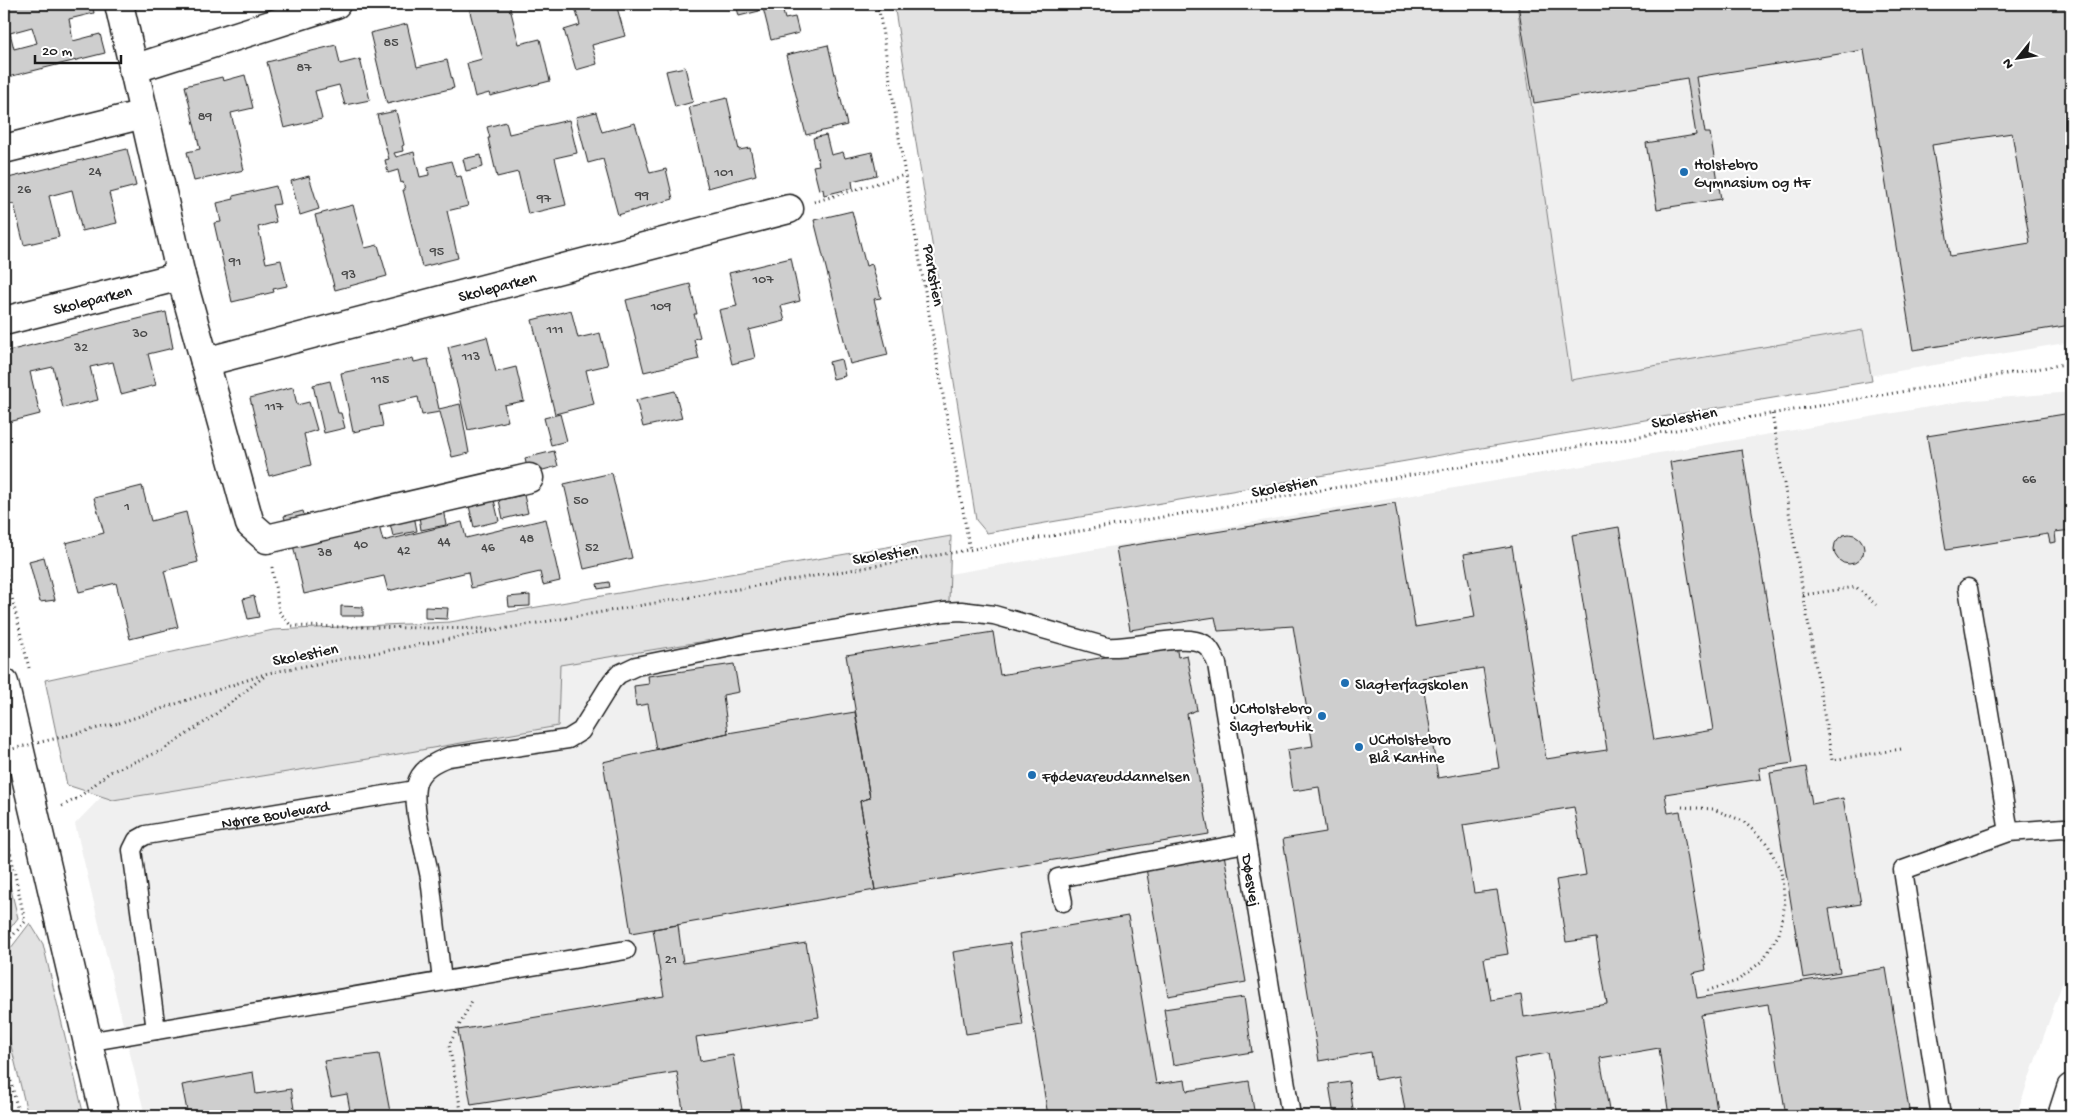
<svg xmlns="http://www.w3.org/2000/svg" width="2075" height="1120" font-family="'Gochi Hand',sans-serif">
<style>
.built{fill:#f0f0f0}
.green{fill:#e2e2e2;stroke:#7f7f7f}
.building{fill:#cecece;stroke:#1c1c1c;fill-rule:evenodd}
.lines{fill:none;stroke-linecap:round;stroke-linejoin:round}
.lane-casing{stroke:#1c1c1c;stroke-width:21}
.street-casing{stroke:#1c1c1c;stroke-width:31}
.secondary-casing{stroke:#1c1c1c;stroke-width:31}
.path{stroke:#1c1c1c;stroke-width:3;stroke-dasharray:1 4;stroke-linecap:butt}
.lane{stroke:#fff;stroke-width:18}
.street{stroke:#fff;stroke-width:28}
.secondary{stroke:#fff;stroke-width:28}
.path-bridge{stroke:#1c1c1c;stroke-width:3;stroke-dasharray:1 4;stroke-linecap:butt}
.poi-dot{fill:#1f6fb2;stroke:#fff;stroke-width:2}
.labels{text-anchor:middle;stroke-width:4.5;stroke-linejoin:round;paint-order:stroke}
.number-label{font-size:14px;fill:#484848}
.poi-label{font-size:16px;fill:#1c1c1c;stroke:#fff;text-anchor:start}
.street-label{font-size:16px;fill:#1c1c1c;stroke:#fff}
</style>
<rect width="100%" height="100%" fill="#fff"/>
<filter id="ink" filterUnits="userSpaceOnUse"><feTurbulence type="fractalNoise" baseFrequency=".02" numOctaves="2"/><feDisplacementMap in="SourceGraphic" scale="10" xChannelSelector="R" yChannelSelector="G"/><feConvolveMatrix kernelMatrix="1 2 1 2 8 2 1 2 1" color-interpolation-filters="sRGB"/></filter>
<g filter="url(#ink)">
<path class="built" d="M898 4H2071V342L982 525Z
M2071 392V958L2016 1116H145L75 824 111 787 298 685 1964 401Z"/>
<path class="green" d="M894 4H1517L1571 380 1863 330 1872 381 987 533 976 520Z
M951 536 949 601 560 665 558 726 387 756 113 800 67 785 45 680 273 630 450 622Z
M4 861 18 918 4 936Z
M30 923 43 944 84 1116H28L4 1017V957Z
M4 1088 11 1116H4Z"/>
<path class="building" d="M22 4H92L94 13 69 19 73 41 100 34 105 53 4 78V8ZM32 27 37 43 14 49 10 33Z
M468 4H509L519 44 540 39 550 81 490 96 489 93 475 97 467 63 482 59Z
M574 4H616L625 36 592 45 597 64 576 70 564 30 580 25Z
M668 4H699L670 11Z
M736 4H757L759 11 739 16Z
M762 4H781L785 19 795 17 799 33 771 40Z
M1518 4H1781V6L1796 4H2071V325L1913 350 1864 50 1696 77 1705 133H1710L1721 199 1657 209 1646 143 1696 135 1687 78 1534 103ZM2012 133 2030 243 1950 256 1932 145Z
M407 24 417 67 447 60 454 88 387 104 370 33Z
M336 45 340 64 360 59 370 100 345 105 339 85 315 91 322 119 284 128 267 62Z
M828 45 847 125 806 135 786 55Z
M685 67 693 102 675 107 666 71Z
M245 75 253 108 231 113 244 170 194 181 187 152 200 149 185 86 222 77 223 81Z
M727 98 739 150 750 148 756 175 708 188 689 107Z
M396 111 404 145 402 146 403 151 394 153 396 157 414 152 420 177 429 175 428 167 451 161 456 177 461 176 468 206 447 211 458 258 422 267 403 190H405L403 182 401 183 398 170 388 173 385 160 389 159 377 115Z
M596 112 602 132 635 123 650 173 666 169 673 199 618 215 603 159 588 163 576 117Z
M569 120 577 153 555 158 566 205 528 214 518 172 497 177 488 138H490L487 127 506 122 509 134Z
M826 135 831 155 843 152 845 158 872 152 877 175 852 181 853 188 824 195 823 189 819 190 813 166 819 165 813 138Z
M127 149 136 186 109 193 117 223 82 231 72 190 49 196 59 237 24 245 14 204 4 206V179Z
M481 155 483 167 466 171 463 159Z
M309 176 319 209 300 215 291 181Z
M276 186 280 204 272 205 276 222 258 227 266 263 281 260 287 286 273 289 274 292 232 302 214 223 221 222 217 203 234 199 233 196Z
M353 205 365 248 378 245 387 276 335 290 315 215Z
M852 211 866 266 872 264 881 298 874 299 888 355 850 364 814 220Z
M791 258 800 301 781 306 785 321 749 330 755 358 732 364 719 310 737 306 729 273Z
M690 284 697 314H694L700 337 694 339 699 359 644 372 626 300Z
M571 310 578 338 600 333 608 365 586 370 594 404 555 414 532 320Z
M166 312 173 348 148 354 156 385 121 394 113 362 90 367 98 400 63 408 53 367 30 372 40 414 5 423 4 416V352Z
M487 337 496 372 516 367 524 401 504 405 508 421 468 430 448 347Z
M413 358 414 362 428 359 439 409 460 404 469 453 452 457 440 412 422 415 418 397 379 406 383 426 353 432 341 373Z
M841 359 845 376 833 379 829 362Z
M330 381 338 413H341L345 428 324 433 313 385Z
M293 387 297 405 309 402 317 430 304 434 311 465 269 476 250 398Z
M675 391 682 418 643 427 636 400Z
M2071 413V530L2055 532 2056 542 2050 543 2048 534 1946 550 1927 436Z
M560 414 567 441 551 445 544 418Z
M1742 450 1793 763 1759 768 1761 779 1665 794 1668 813 1680 811 1706 970 1693 973 1697 998 1886 968 1910 1116H1786L1768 1004 1701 1015 1718 1116H1669L1659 1048 1600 1058 1610 1116H1558L1548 1053 1514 1059 1524 1116H1406L1399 1076 1375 1080 1371 1052 1319 1061 1283 839 1326 832 1319 787 1293 791 1287 750 1313 746 1293 626 1218 631 1215 617 1130 630 1116 548 1395 503 1415 627 1475 617 1464 554 1512 546 1546 759 1607 750 1572 535 1619 527 1654 740 1713 730 1670 462ZM1483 668 1499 768 1438 778 1422 678ZM1574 807 1586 875 1556 880 1566 942 1596 938 1607 1004 1524 1017 1521 995 1491 1000 1484 958 1508 954 1497 890 1474 893 1463 825Z
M554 451 558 466 528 474 525 458Z
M612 473 632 558 584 569 564 484Z
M142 486 151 521 186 512 198 562 164 571 178 627 130 639 116 583 79 592 66 543 104 533 94 498Z
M524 495 528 513 503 519 499 500Z
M494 500 499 521 474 527 469 506Z
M442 504 446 525 421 530 418 509Z
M413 510 417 531 393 536 388 515Z
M303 511 306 522 287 527 284 516Z
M546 519 560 581 543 585 540 572 471 588 468 572 388 591 384 576 304 594 293 545 379 526 383 541 462 522 466 538Z
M1834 549a15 15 0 1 1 30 0a15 15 0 1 1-30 0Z
M44 557 55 600 40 602 29 561Z
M609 582 610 587 598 589 597 584Z
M530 595V606L509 607 508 597Z
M254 596 259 617 248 619 243 599Z
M341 606 363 607V616H341Z
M425 607 448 608 447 619 425 618Z
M993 632 1000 675 1176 645 1178 657 1187 655 1197 710 1187 714 1209 834 875 890 860 801 870 798 846 655Z
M734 664 739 692 723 695 728 733 656 749 648 704 636 706 634 686 649 684 648 676Z
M855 712 870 798 860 801 875 890 631 933 603 762 728 733Z
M1806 767 1812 804 1843 798 1861 904 1829 909 1840 972 1803 978 1770 773Z
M1224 854 1246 982 1168 996 1146 868Z
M1128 916 1156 1084 1185 1080 1187 1091 1249 1081 1255 1116H1048L1019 934Z
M678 925 683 963 806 943 819 1017 696 1037 700 1061 733 1055 743 1116H684L677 1072 471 1105 458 1030 664 996 653 929Z
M1010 943 1023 1025 966 1034 953 952Z
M1244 997 1252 1052 1173 1065 1164 1009Z
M379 1054 390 1112 351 1116 347 1094 331 1097 324 1061Z
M253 1072 256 1094 291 1089 295 1116H188L182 1085Z
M1349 1081 1354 1116H1334L1329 1084Z"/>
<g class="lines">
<defs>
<g id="lane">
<path d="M1968 588 2009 832"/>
<path d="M1063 902 1058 878 1246 843"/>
<path id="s1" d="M442 981C438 947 434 912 430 878 426 854 409 801 418 780 423 768 437 761 448 757L568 739 581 731 612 681 619 674 636 666 746 644 944 612 961 611 994 615 1107 647C1134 649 1185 632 1204 644 1211 648 1214 657 1217 664L1291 1116"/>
<path id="s2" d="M156 1030 132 850 137 840 146 835 415 790"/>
<path d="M87 1042 626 950"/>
<path d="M1941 1116 1903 870 2009 832 2064 828 2071 830"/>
</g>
<g id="street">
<path id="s3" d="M119 4 181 276 205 362 789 209"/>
<path d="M133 69 336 4"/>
<path d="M4 149 144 114"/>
<path id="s4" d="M4 321 181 276"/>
<path d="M205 362 250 524 267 539 529 478"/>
</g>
<path id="secondary" d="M4 683 105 1116
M2062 1116 2071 1088"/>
</defs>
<use href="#lane" class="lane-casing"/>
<use href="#street" class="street-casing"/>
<use href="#secondary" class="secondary-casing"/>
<path class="path" d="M878 4 905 175 970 551
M814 202 905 175
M1772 414 1832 760 1901 749
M4 565 29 668
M272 567 279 611 291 626 494 629
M1803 595 1856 587 1876 605
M119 723 268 673 502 629 2071 363
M62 806 78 798 110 772 163 750 208 720 266 675
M1682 807 1713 809 1743 821 1767 843 1781 871 1785 903 1779 934 1762 961 1737 981 1706 991
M4 945 25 922 6 832
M4 1052 19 1116
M462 1116 449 1045 473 999"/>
<use href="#lane" class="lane"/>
<use href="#street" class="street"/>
<use href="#secondary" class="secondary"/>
<path class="path-bridge" d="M4 751 119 723"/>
</g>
</g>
<g class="poi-dot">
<circle cx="1684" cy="172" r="5"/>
<circle cx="1345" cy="683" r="5"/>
<circle cx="1322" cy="716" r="5"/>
<circle cx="1359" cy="747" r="5"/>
<circle cx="1032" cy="775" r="5"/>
</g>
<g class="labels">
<g class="number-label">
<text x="391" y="46">85</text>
<text x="304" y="71">87</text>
<text x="205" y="120">89</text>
<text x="95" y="175">24</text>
<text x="724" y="176">101</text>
<text x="24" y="193">26</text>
<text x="642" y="199">99</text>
<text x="544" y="202">97</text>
<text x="437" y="255">95</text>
<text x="235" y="265">91</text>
<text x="349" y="278">93</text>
<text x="763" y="283">107</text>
<text x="661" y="310">109</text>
<text x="555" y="333">111</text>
<text x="140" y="337">30</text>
<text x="81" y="351">32</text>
<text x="471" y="360">113</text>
<text x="380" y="383">115</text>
<text x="274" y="410">117</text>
<text x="2029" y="483">66</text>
<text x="581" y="504">50</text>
<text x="127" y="510">1</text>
<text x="527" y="542">48</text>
<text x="444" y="545">44</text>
<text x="361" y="548">40</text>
<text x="488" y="551">46</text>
<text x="592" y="551">52</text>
<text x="404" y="554">42</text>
<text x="325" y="556">38</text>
<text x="671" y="963">21</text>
</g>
<g class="poi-label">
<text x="1694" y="169">Holstebro<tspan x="1694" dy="18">Gymnasium og HF</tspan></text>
<text x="1355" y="689">Slagterfagskolen</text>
<text x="1312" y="713" text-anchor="end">UCHolstebro<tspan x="1312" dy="18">Slagterbutik</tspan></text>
<text x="1369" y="744">UCHolstebro<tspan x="1369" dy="18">Blå Kantine</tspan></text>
<text x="1042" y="781">Fødevareuddannelsen</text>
</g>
<g class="street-label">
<text transform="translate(935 275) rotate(80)" y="6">Parkstien</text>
<text dy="6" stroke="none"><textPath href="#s3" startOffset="670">Skoleparken</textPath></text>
<text dy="6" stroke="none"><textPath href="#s4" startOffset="91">Skoleparken</textPath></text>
<text transform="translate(1684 416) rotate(-10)" y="6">Skolestien</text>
<text transform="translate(1284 485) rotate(-10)" y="6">Skolestien</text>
<text transform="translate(885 553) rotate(-9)" y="6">Skolestien</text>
<text transform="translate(305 653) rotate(-11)" y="6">Skolestien</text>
<text dy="6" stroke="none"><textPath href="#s2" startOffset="334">Nørre Boulevard</textPath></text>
<text dy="6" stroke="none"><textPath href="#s1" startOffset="1288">Døesvej</textPath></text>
</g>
</g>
<rect width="2075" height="1120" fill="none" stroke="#fff" stroke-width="20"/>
<rect x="10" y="10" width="2055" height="1100" fill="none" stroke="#1c1c1c" stroke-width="2" filter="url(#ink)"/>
<g transform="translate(2018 58) rotate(240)" stroke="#ffffff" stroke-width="4" paint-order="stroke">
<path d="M0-4L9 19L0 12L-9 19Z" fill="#1c1c1c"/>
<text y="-8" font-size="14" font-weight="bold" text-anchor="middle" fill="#1c1c1c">N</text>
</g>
<path d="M35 55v8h86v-8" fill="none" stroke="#1c1c1c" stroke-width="2.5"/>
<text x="42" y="55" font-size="15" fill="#1c1c1c" stroke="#ffffff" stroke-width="4" paint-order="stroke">20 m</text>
</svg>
